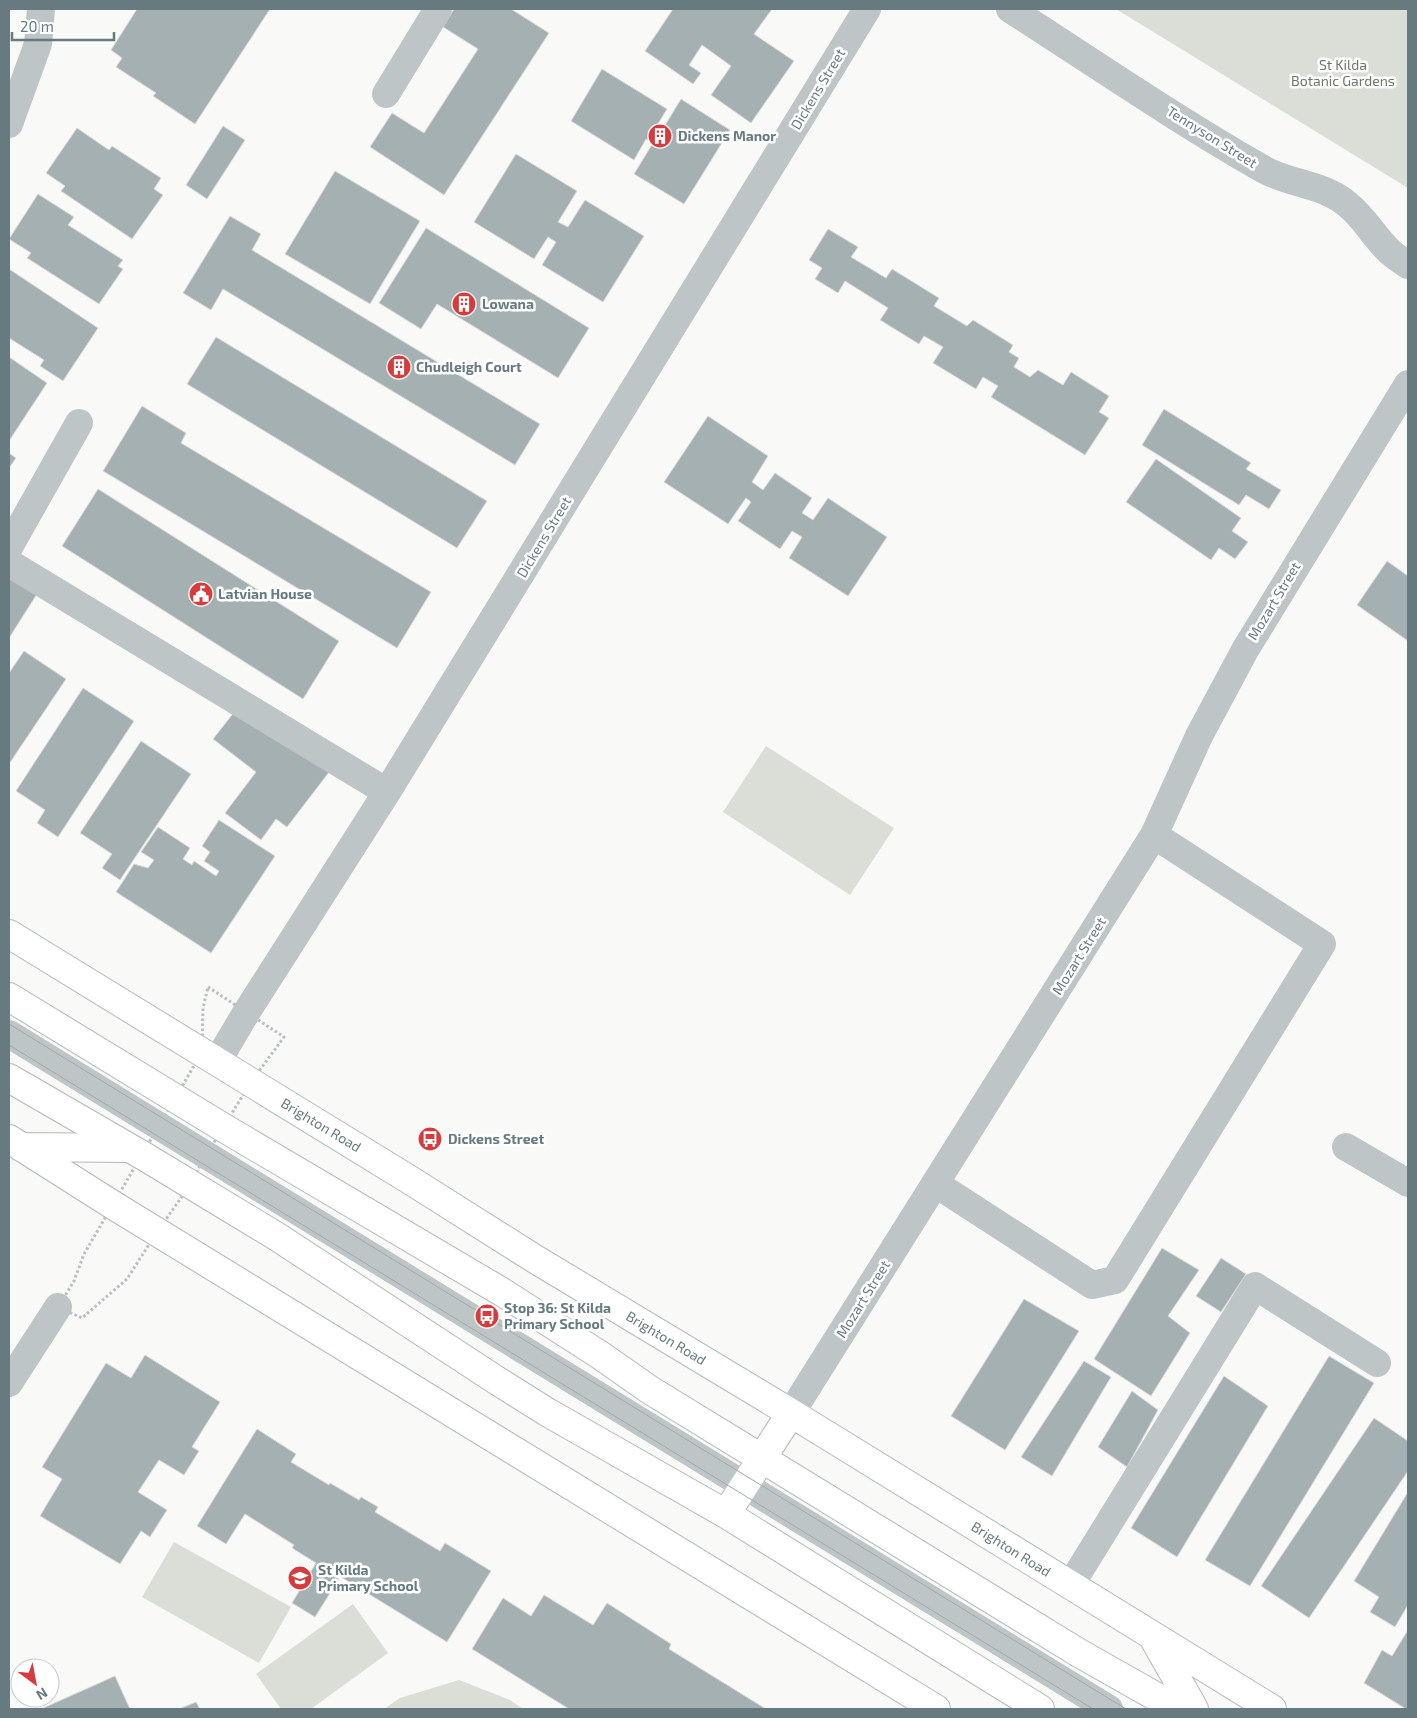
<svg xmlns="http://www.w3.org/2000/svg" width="1417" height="1718" font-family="'Exo 2',sans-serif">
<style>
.green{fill:#dbded7}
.building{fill:#a4b0b2;stroke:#dbdbda}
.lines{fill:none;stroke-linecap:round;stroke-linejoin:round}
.major-casing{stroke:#b2b9bb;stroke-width:30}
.highway-casing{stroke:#b2b8ba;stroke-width:30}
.path{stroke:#b9bebf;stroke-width:3;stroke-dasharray:2.5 2.5;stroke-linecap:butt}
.minor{stroke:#bec5c6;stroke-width:28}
.major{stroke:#fff;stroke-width:28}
.highway{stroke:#fff;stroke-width:28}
.tram{stroke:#9fa8ab;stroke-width:1}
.labels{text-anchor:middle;stroke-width:5;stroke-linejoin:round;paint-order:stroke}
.park-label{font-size:14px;fill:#6d7866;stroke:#fff}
.street-label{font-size:14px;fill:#667a80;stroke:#fff}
.poi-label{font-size:14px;font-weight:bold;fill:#667a80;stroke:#fff;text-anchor:start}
</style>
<rect width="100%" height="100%" fill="#f9f9f8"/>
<path class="green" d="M1116 9H1408V188Z
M766 746 894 828 850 895 723 812Z
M174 1542 291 1607 259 1663 142 1597Z
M353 1604 388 1653 311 1709H281L256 1674Z
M459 1680 510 1700 523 1709H384L400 1698Z"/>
<path class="building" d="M137 9H270L195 124 153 96 156 93 116 67 122 58 111 50Z
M454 9H511L549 33 444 195 370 147 392 113 424 133 478 49 443 27Z
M673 9H772L754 34 794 61 751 123 711 95 731 66 702 45 689 65 701 73 693 84 645 51Z
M602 69 667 109 655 129 661 132 681 99 730 130 684 204 634 174 653 143 646 139 634 160 571 121Z
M223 126 245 140 207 199 186 185Z
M77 128 109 150 112 146 161 178 154 189 163 195 132 239 61 191 65 186 46 173Z
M516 154 577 191 558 222 568 227 585 200 644 236 603 302 542 265 556 242 548 237 534 259 474 222Z
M335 171 420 221 370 304 285 254Z
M38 194 74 217 68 225 123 260 118 266 123 269 99 304 27 258 31 253 9 239Z
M230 216 261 234 252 250 540 424 515 465 223 289 211 310 183 293Z
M426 228 589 328 558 378 437 304 421 329 379 303Z
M828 229 858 247 851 257 886 278 892 269 939 298 934 306 967 326 973 320 1013 345 1009 352 1019 358 1014 367 1030 377 1038 370 1063 385 1071 372 1109 396 1099 412 1109 418 1085 455 991 397 998 386 983 377 976 389 933 363 943 347 924 336 919 344 880 320 888 308 845 281 838 293 815 279 822 268 809 260Z
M9 269 98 328 63 381 40 366 44 360 9 338Z
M216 337 487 501 457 548 187 384Z
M9 357 47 383 9 441Z
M142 406 186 433 181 443 431 592 397 648 103 471Z
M1164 409 1251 463 1246 469 1281 490 1269 509 1246 495 1239 505 1142 445Z
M708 416 768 456 752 482 763 490 775 473 812 498 802 513 813 520 828 498 887 537 848 596 789 558 802 537 792 531 780 549 738 521 751 502 746 498 728 524 664 482Z
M9 453 16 458 9 468Z
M1156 459 1241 518 1232 531 1248 542 1235 559 1219 548 1211 560 1126 502Z
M98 489 339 641 303 699 62 546Z
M1387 561 1408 576V641L1357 605Z
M9 575 37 594 9 638Z
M24 651 66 679 9 764V673Z
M83 688 134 721 58 837 37 823 45 810 16 791Z
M239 706 333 767 287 827 276 819 261 840 225 813 256 772 213 739Z
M141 741 191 774 120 880 102 868 112 854 80 833Z
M219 820 275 856 211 953 116 892 134 864 148 868 154 860 141 852 158 827 190 848 183 859 192 865 194 861 216 876 219 871 204 861 210 852 202 846Z
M1162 1248 1199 1270 1168 1316 1190 1333 1151 1396 1094 1359Z
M1221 1258 1246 1274 1221 1312 1196 1296Z
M1024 1299 1079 1331 1005 1450 951 1416Z
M145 1355 220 1402 192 1447 199 1451 184 1475 159 1460 138 1492 167 1510 150 1537 141 1531 120 1564 40 1516 62 1479 42 1467 106 1363 131 1378Z
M1329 1356 1374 1383 1250 1586 1205 1560Z
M1084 1361 1111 1377 1052 1476 1021 1457Z
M1224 1376 1268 1406 1177 1557 1131 1528Z
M1132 1391 1158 1410 1127 1467 1098 1447Z
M1374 1418 1408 1441V1471L1309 1618 1261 1586Z
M257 1429 296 1454 291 1462 329 1485 330 1483 359 1500 361 1497 378 1507 375 1512 440 1551 445 1543 491 1571 447 1642 333 1572 331 1574 339 1579 315 1617 292 1603 316 1563 292 1548 294 1545 245 1514 226 1544 197 1526Z
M1408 1492V1605L1395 1627 1370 1612 1379 1597 1354 1581Z
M544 1595 593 1625 607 1603 671 1644 669 1649 766 1709H569L472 1649 503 1598 531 1616Z
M1408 1630V1709H1406L1364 1683 1382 1650 1392 1656Z
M115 1676 130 1709H41Z
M196 1702 200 1709H179Z"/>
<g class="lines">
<defs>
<path id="major" d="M9 934 410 1180 535 1259 791 1413 1272 1709
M9 1139 113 1205 936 1709
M21 1147 128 1148
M762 1458 791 1413
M1153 1637 1194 1709"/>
<path id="highway" d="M9 997 224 1128 502 1292 600 1355 650 1390 1079 1653 1178 1709
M9 1078 142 1155 276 1236 496 1380 547 1412 726 1514 1040 1709
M726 1514 762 1458"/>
</defs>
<use href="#major" class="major-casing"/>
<use href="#highway" class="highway-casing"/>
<path class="path" d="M208 987 284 1037 251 1082 202 1162 190 1185 157 1232 127 1279 82 1318 58 1307 74 1281 84 1254 202 1052 203 1008Z"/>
<path class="minor" d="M1010 9C1094 63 1177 120 1263 169 1289 184 1324 184 1347 204 1364 217 1374 237 1390 252 1396 257 1402 261 1408 265
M386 94 438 9
M9 124 38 44 41 9
M9 547 79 423
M9 563 387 792
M9 1034 1109 1709
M217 1062 246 1013 387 792 867 9
M1346 1147 1408 1183
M936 1184 1092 1285 1115 1280 1322 944 1154 835
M9 1383 58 1307
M791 1413 1154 835 1199 736 1245 650 1408 384
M1070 1586 1255 1286 1377 1363"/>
<use href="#major" class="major"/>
<use href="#highway" class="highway"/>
<path class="tram" d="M9 1024 1126 1709
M9 1045 1093 1709"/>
</g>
<defs>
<symbol id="building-disc" viewBox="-11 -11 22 22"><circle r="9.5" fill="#d53c3d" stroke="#fff"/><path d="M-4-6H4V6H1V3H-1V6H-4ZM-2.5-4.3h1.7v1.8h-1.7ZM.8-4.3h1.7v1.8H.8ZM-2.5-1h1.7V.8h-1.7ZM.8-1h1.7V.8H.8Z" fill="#fff"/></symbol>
<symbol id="civic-disc" viewBox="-11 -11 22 22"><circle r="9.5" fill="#d53c3d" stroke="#fff"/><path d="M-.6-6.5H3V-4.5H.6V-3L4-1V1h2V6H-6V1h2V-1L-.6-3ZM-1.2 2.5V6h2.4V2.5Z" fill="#fff"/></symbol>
<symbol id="bus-disc" viewBox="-11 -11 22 22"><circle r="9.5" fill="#d53c3d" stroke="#fff"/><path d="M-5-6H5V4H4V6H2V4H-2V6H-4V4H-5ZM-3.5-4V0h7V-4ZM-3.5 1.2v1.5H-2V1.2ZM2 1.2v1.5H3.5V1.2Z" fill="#fff"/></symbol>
<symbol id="school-disc" viewBox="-11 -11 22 22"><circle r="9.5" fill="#d53c3d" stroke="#fff"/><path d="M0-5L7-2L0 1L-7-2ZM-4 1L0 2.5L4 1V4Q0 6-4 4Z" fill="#fff"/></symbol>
</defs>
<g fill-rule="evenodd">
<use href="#building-disc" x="646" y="122" width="28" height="28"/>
<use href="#building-disc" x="450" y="290" width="28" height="28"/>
<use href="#building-disc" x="385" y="353" width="28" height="28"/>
<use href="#civic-disc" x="187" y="580" width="28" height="28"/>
<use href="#bus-disc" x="416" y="1125" width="28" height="28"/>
<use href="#bus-disc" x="473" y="1302" width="28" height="28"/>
<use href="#school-disc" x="286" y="1564" width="28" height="28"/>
</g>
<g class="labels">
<g class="park-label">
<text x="1343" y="70">St Kilda<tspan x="1343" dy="16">Botanic Gardens</tspan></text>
</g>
<g class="street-label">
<text transform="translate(818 89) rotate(-59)" y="5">Dickens Street</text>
<text transform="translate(1212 137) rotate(32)" y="5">Tennyson Street</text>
<text transform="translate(544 537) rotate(-59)" y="5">Dickens Street</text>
<text transform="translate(1274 601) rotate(-59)" y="5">Mozart Street</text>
<text transform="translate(1079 956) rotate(-58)" y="5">Mozart Street</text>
<text transform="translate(321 1125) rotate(31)" y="5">Brighton Road</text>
<text transform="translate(863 1299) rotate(-58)" y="5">Mozart Street</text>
<text transform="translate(666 1338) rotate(31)" y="5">Brighton Road</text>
<text transform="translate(1011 1549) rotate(32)" y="5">Brighton Road</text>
</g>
<g class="poi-label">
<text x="678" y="141">Dickens Manor</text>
<text x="482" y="309">Lowana</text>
<text x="416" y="372">Chudleigh Court</text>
<text x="218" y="599">Latvian House</text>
<text x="448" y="1144">Dickens Street</text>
<text x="504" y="1313">Stop 36: St Kilda<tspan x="504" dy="16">Primary School</tspan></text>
<text x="318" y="1575">St Kilda<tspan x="318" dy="16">Primary School</tspan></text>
</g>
</g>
<rect width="1417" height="1718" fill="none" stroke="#667a80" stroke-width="20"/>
<g transform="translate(35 1683) rotate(148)"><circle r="24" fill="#ffffff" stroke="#c2cacc"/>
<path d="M0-4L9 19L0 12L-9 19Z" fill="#d53c3d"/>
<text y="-8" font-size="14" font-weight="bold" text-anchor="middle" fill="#667a80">N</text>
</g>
<path d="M12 32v8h102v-8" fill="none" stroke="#667a80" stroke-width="2.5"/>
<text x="20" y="32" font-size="15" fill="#667a80" stroke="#ffffff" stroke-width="4" paint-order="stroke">20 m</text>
</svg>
